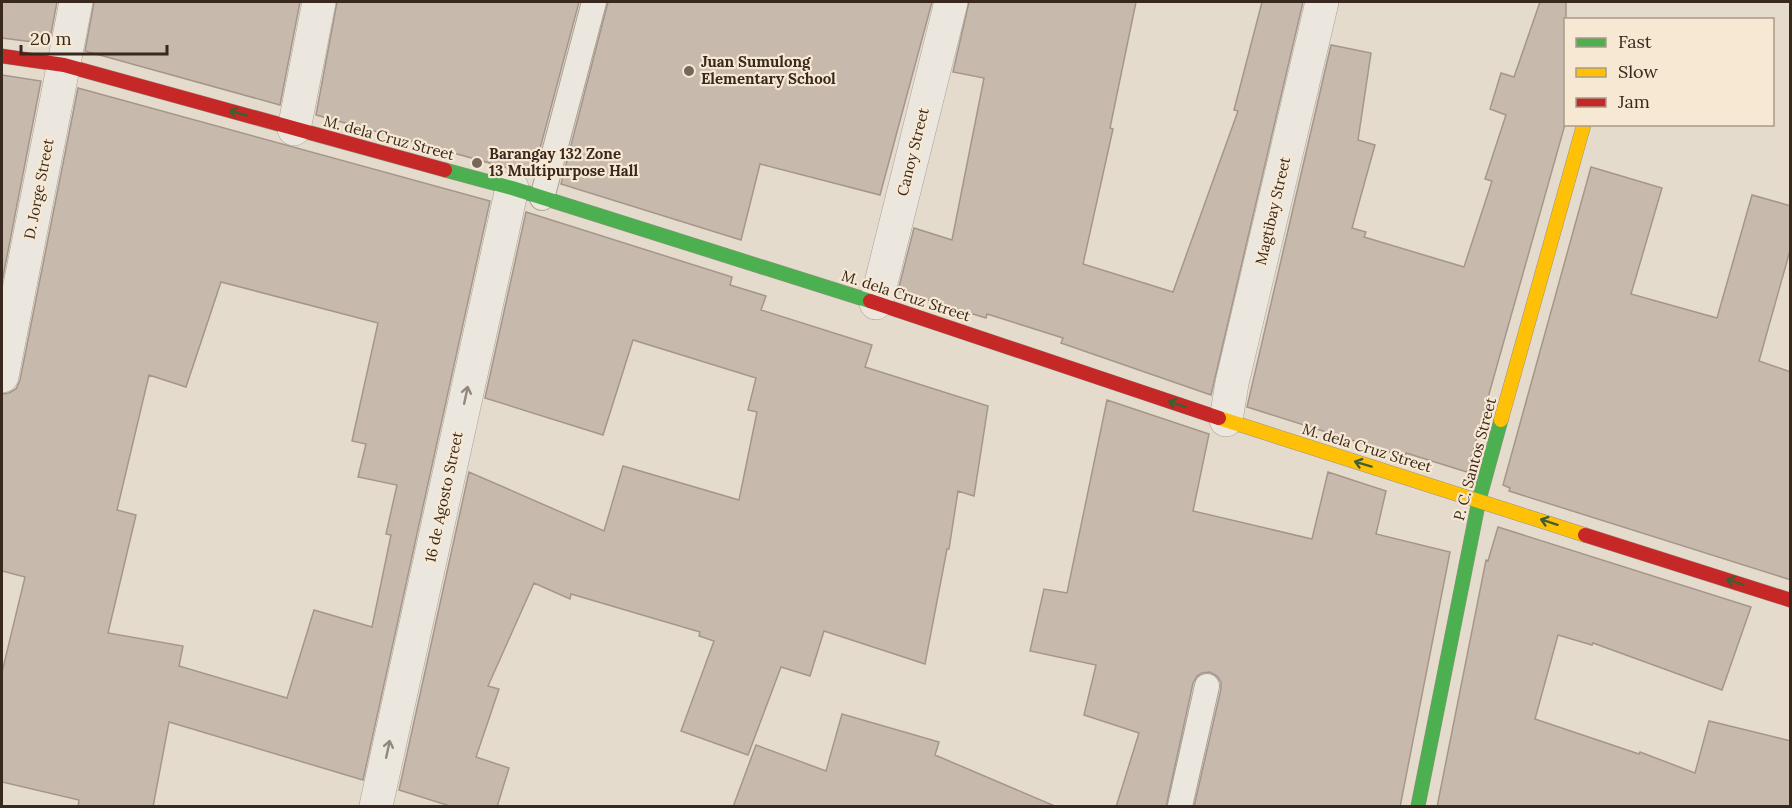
<svg xmlns="http://www.w3.org/2000/svg" width="1792" height="808" font-family="Lora,serif">
<style>
.building{fill:#c8b9ad;stroke:#a5968b;stroke-width:1.5;fill-rule:evenodd}
.lines{fill:none;stroke-linecap:round;stroke-linejoin:round}
.lane-casing{stroke:#a9a096;stroke-width:26}
.street-casing{stroke:#a9a096;stroke-width:34}
.fast-casing{stroke:#999085;stroke-width:15}
.slow-casing{stroke:#999085;stroke-width:15}
.jam-casing{stroke:#999085;stroke-width:15}
.lane{stroke:#ece7de;stroke-width:24}
.street{stroke:#ece7de;stroke-width:33}
.fast{stroke:#4caf50;stroke-width:14}
.slow{stroke:#ffc107;stroke-width:14}
.jam{stroke:#c62828;stroke-width:14}
.oneway{stroke:#415e31}
.oneway2{stroke:#92887e}
.poi-dot{fill:#75675a;stroke:#f6e8d2;stroke-width:2}
.labels{text-anchor:middle;stroke-width:4.5;stroke-linejoin:round;paint-order:stroke}
.poi-label{font-size:15px;font-weight:bold;fill:#39281d;stroke:#f6e8d2;text-anchor:start}
.street-label{font-size:15px;fill:#39281d;stroke:#f6e8d2}
</style>
<rect width="100%" height="100%" fill="#e4dbcc"/>
<path class="building" d="M2 2H57L49 44 2 38Z
M94 2H300L280 105 85 51Z
M337 2H579L533 175 316 115Z
M608 2H932L880 195 760 164 741 240 561 184Z
M969 2H1136L1110 128 1113 129 1083 264 1173 292 1238 111 1234 110 1262 2H1303L1211 395 1061 343 1063 338 987 314 986 318 898 291 914 228 952 240 984 78 953 72Z
M1540 2H1566V121L1467 472 1406 453 1405 457 1247 407 1331 45 1371 53 1358 140 1375 145 1352 228 1366 232 1364 237 1464 267 1492 181 1485 179 1506 115 1490 109 1501 73 1514 77Z
M2 75 41 81 2 282Z
M78 88 490 201 363 780 169 722 153 807H78L79 800 2 782V672L25 577 2 571V394L9 393 16 389 20 380ZM221 282 378 323 352 441 366 444 358 477 397 485 386 534 391 535 372 627 314 610 287 698 179 666 183 646 108 633 136 515 117 510 149 375 186 387Z
M1591 167 1662 188 1631 294 1717 318 1752 195 1791 206V247L1759 361 1791 372V580L1509 491 1510 488 1503 485Z
M526 212 732 277 730 285 766 296 761 310 872 345 865 367 988 406 974 496 958 491 949 549H947L925 664 824 631 810 676 781 667 748 755 681 731 714 641 699 636 700 632 571 594 570 599 534 583 488 686 499 689 476 757 509 768 497 807H453L399 790 469 472 604 531 623 466 739 500 757 412 748 410 756 378 633 340 603 435 485 398Z
M1107 400 1209 434 1193 511 1312 539 1328 472 1386 491 1376 534 1450 552 1400 807H1194L1221 689V682L1217 676 1210 672 1202 673 1197 676 1193 683 1166 807H1116L1139 733 1084 715 1096 665 1030 651 1044 589 1067 593Z
M1498 527 1751 607 1722 690 1593 643 1592 645 1558 635 1535 719 1639 754 1640 752 1695 773 1709 721 1791 741V807H1437L1486 560 1488 561Z
M842 714 939 742 935 755 1057 807H733L756 745 826 771Z"/>
<g class="lines">
<defs>
<path id="lane" d="M542 198 594 2
M1180 806 1207 686"/>
<path id="street" d="M294 129 319 2
M876 303 951 2
M2 376 76 2
M1226 420 1232 383 1322 2
M376 806 512 188"/>
<path id="fast" d="M445 170 512 188 870 301
M1418 806 1479 500 1501 420"/>
<path id="slow" d="M1219 418 1585 535
M1501 420 1584 124"/>
<path id="jam" d="M2 56 64 65 445 170
M870 301 1219 418
M1585 535 1790 600"/>
</defs>
<use href="#lane" class="lane-casing"/>
<use href="#street" class="street-casing"/>
<use href="#fast" class="fast-casing"/>
<use href="#slow" class="slow-casing"/>
<use href="#jam" class="jam-casing"/>
<use href="#lane" class="lane"/>
<use href="#street" class="street"/>
<use href="#fast" class="fast"/>
<use href="#slow" class="slow"/>
<use href="#jam" class="jam"/>
</g>
<defs><path id="oneway-shaft" d="M-6 0H5M1.5-3L5.5 0L1.5 3" fill="none" stroke-width="1.6" stroke-linecap="round" stroke-linejoin="round" transform="scale(1.5)"/></defs>
<g class="oneway">
<use href="#oneway-shaft" transform="translate(238 113) rotate(-164)"/>
<use href="#oneway-shaft" transform="translate(1177 404) rotate(-161)"/>
<use href="#oneway-shaft" transform="translate(1363 464) rotate(-163)"/>
<use href="#oneway-shaft" transform="translate(1549 522) rotate(-162)"/>
<use href="#oneway-shaft" transform="translate(1735 582) rotate(-162)"/>
</g>
<g class="oneway2">
<use href="#oneway-shaft" transform="translate(466 395) rotate(-78)"/>
<use href="#oneway-shaft" transform="translate(388 749) rotate(-78)"/>
</g>
<g class="poi-dot">
<circle cx="689" cy="71" r="6"/>
<circle cx="477" cy="163" r="6"/>
</g>
<g class="labels">
<g class="poi-label">
<text x="701" y="67">Juan Sumulong<tspan x="701" dy="17">Elementary School</tspan></text>
<text x="489" y="159">Barangay 132 Zone<tspan x="489" dy="17">13 Multipurpose Hall</tspan></text>
</g>
<g class="street-label">
<text transform="translate(389 138) rotate(15)" y="5">M. dela Cruz Street</text>
<text transform="translate(913 152) rotate(-76)" y="5">Canoy Street</text>
<text transform="translate(39 189) rotate(-79)" y="5">D. Jorge Street</text>
<text transform="translate(1273 211) rotate(-77)" y="5">Magtibay Street</text>
<text transform="translate(906 296) rotate(18)" y="5">M. dela Cruz Street</text>
<text transform="translate(1367 448) rotate(17)" y="5">M. dela Cruz Street</text>
<text transform="translate(1475 459) rotate(-75)" y="5">P. C. Santos Street</text>
<text transform="translate(444 497) rotate(-78)" y="5">16 de Agosto Street</text>
</g>
</g>
<rect width="1792" height="808" fill="none" stroke="#39281d" stroke-width="6"/>
<rect x="1564" y="18" width="210" height="108" fill="#f6e8d2" stroke="#aa9b8a" stroke-width="1.5"/>
<rect x="1576" y="38" width="30" height="9" fill="#4caf50" stroke="#aa9b8a" stroke-width="1.5"/>
<text x="1618" y="48" font-size="18" fill="#39281d">Fast</text>
<rect x="1576" y="68" width="30" height="9" fill="#ffc107" stroke="#aa9b8a" stroke-width="1.5"/>
<text x="1618" y="78" font-size="18" fill="#39281d">Slow</text>
<rect x="1576" y="98" width="30" height="9" fill="#c62828" stroke="#aa9b8a" stroke-width="1.5"/>
<text x="1618" y="108" font-size="18" fill="#39281d">Jam</text>
<path d="M21 45v9h146v-9" fill="none" stroke="#39281d" stroke-width="3"/>
<text x="30" y="45" font-size="18" fill="#39281d" stroke="#f6e8d2" stroke-width="4.5" paint-order="stroke">20 m</text>
</svg>
